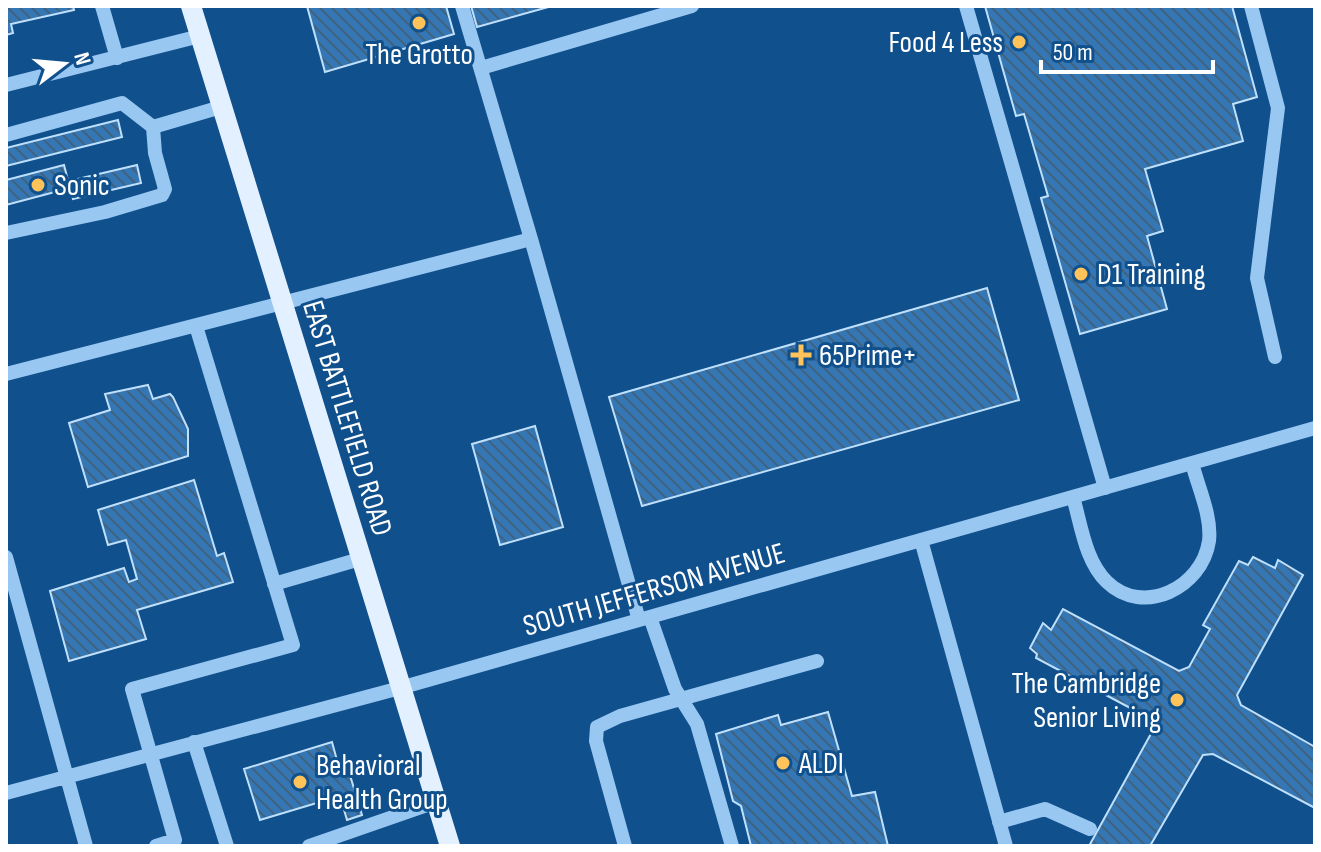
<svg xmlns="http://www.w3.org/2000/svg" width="1321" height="852" font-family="'Sofia Sans Condensed',sans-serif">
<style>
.building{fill:url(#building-back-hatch);stroke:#bfe0fd;stroke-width:2}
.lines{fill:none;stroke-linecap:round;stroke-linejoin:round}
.minor{stroke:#98c7f2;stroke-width:14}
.major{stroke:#e3f0ff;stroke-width:20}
.poi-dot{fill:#ffc359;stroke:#10508c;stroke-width:3}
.labels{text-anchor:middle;stroke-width:6;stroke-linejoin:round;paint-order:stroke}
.poi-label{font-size:30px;fill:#fff;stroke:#10508c;text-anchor:start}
.street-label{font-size:30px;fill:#fff;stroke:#10508c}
</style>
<defs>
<pattern id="building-back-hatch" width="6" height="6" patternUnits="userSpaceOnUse" patternTransform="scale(2)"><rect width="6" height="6" fill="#3477b4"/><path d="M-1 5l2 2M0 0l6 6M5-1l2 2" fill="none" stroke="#406280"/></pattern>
</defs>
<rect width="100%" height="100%" fill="#10508c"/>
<path class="building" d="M6 6H73L74 10 11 24 13 33 6 35Z
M307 6H446L454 34 325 72Z
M471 6H552L477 27Z
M985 6H1232L1257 97 1233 104 1243 141 1145 169 1163 231 1147 236 1167 309 1080 334 1041 198 1048 196 1024 114 1016 116Z
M118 120 122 137 6 166V148Z
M64 165 70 188 6 205V180Z
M137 165 141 183 73 199 69 181Z
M987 288 1019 400 642 506 609 397Z
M148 385 153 399 170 394 173 397 188 429V456L88 487 69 423 110 410 105 394Z
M535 426 563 527 500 545 472 444Z
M194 480 217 556 224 553 233 582 137 610 146 639 69 661 50 591 124 568 129 582 137 579 126 540 108 545 98 510Z
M1253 557 1275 568 1278 560 1303 575 1237 695 1241 705 1315 747V808L1213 754 1203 755 1150 846H1089L1153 730 1151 719 1036 658 1037 654 1030 648 1043 623 1051 630 1063 609 1179 671 1189 667 1210 629 1203 625 1239 561 1248 565Z
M828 712 852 796 875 792 888 846H751L741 806 733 801 716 734 778 715 781 725Z
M332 742 338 764 346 762 362 815 347 820 340 796 260 820 244 769Z"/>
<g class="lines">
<path class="minor" d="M102 6 117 58
M462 6 531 239
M966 6 1105 488
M1251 6 1278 108 1257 278 1275 357
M481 68 692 6
M6 85 200 36
M6 135 122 103 153 127 221 107
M6 233 105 212 162 195 165 189 155 153 153 127
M6 374 531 239 639 620
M1073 497C1081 524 1085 561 1107 582 1143 617 1202 588 1209 541 1212 516 1198 487 1192 463
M921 540 1006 846
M6 557 86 846
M274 584 360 559
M650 617 675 689 697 724 732 846
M194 742 227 846
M6 793 400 688 1315 428
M999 822 1045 809 1090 829
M156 846 175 840 132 689 293 645 196 326
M309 846 436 802
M625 846 596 741 597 727 620 716 817 661"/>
<path class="major" d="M191 6 450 846"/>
</g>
<g class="poi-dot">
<circle cx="419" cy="23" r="8"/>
<circle cx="1019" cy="42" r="8"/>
<circle cx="38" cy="185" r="8"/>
<circle cx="1081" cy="274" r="8"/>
<path d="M797 343h8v8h8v8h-8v8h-8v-8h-8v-8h8z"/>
<circle cx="1177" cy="700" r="8"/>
<circle cx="783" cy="763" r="8"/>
<circle cx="300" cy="782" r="8"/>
</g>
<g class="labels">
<g class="poi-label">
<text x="1003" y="52" text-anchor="end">Food 4 Less</text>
<text x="419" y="64" text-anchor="middle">The Grotto</text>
<text x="54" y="195">Sonic</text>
<text x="1097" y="284">D1 Training</text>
<text x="819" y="365">65Prime+</text>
<text x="1161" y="693" text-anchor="end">The Cambridge<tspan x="1161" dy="34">Senior Living</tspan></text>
<text x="799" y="773">ALDI</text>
<text x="316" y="775">Behavioral<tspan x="316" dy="34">Health Group</tspan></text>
</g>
<g class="street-label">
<text transform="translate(348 418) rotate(73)" y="10">EAST BATTLEFIELD ROAD</text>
<text transform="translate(654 589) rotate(-16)" y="10">SOUTH JEFFERSON AVENUE</text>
</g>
</g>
<rect width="1321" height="852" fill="none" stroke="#ffffff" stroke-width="16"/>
<g transform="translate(64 64) rotate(74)" stroke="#10508c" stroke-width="6" paint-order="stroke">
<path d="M0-6L14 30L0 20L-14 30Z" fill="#ffffff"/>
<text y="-12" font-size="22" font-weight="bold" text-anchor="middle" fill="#ffffff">N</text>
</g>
<path d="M1041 60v12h172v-12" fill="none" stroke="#ffffff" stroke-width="4"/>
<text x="1053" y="60" font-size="24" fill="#ffffff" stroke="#10508c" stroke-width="6" paint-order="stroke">50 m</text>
</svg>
